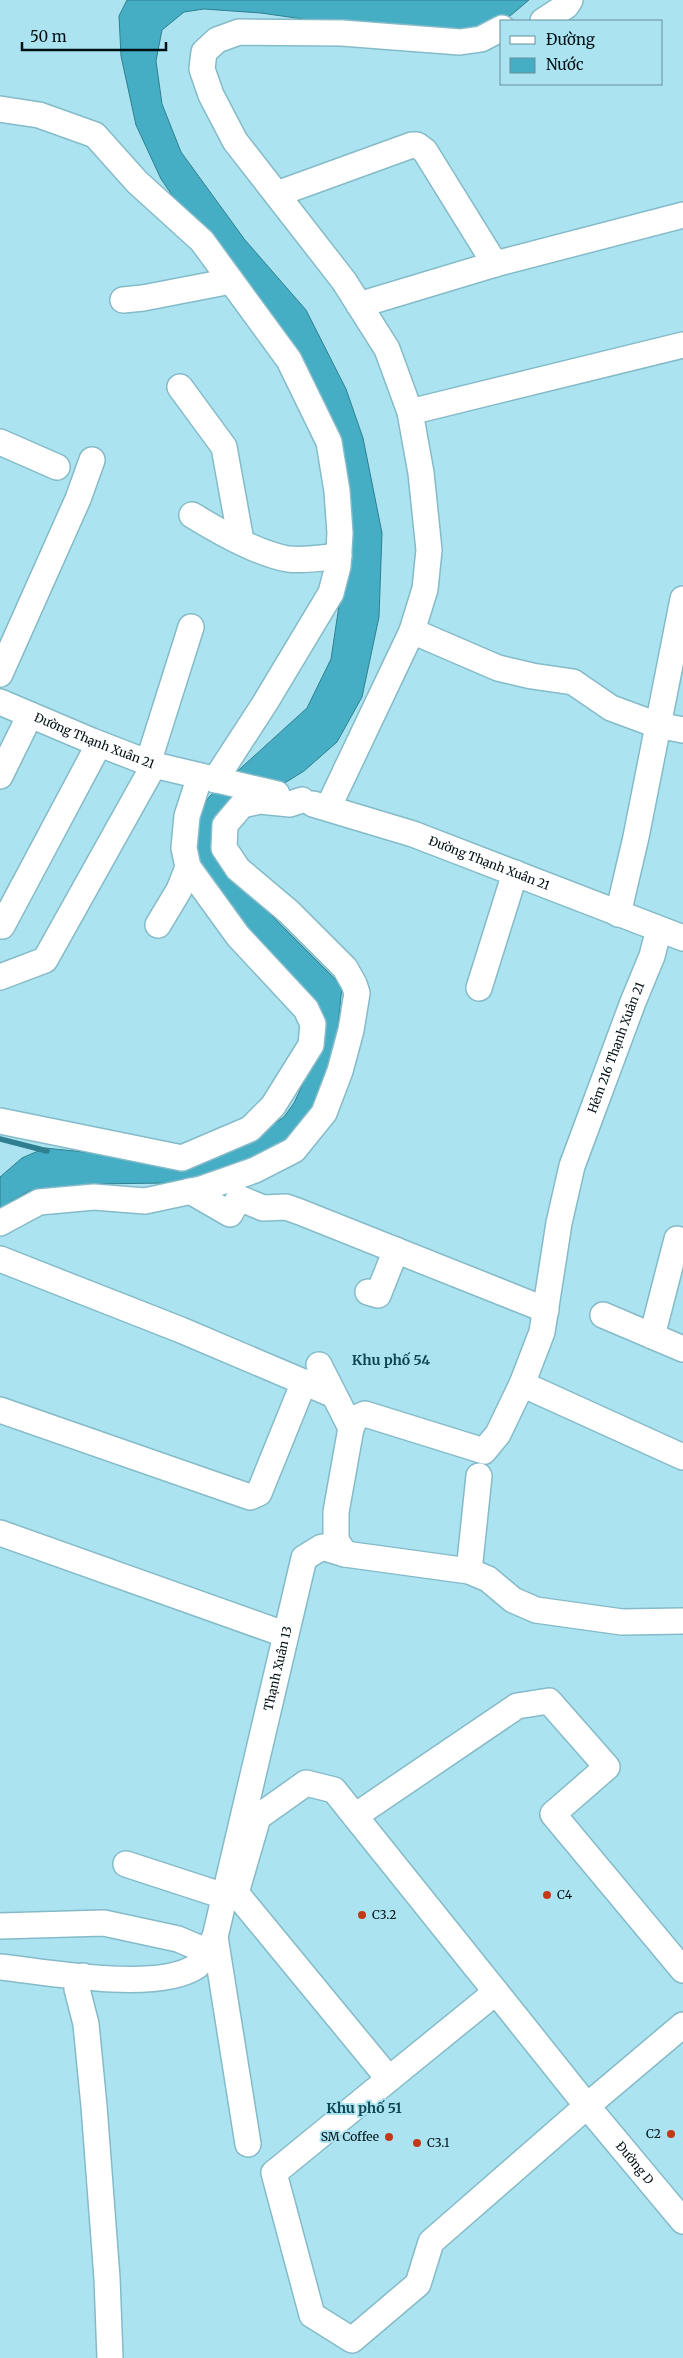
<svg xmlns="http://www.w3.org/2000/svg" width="683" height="2358" font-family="Merriweather,serif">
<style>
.water{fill:#45aec4;stroke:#307f90}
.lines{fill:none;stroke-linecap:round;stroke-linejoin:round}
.stream{stroke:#307f90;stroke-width:5.5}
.minor-casing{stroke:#85bbc8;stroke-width:28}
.minor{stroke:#fff;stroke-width:25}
.poi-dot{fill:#c33917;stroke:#abe3f0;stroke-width:2}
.labels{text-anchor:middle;stroke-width:4;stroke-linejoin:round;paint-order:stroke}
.street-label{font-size:12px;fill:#001015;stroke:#abe3f0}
.poi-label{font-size:12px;fill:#001015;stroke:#abe3f0;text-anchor:start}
.neighbourhood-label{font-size:14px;font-weight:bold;fill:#0c4752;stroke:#abe3f0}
</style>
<rect width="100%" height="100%" fill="#abe3f0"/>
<path class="water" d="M127 0H529L504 21 449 40 261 13 204 9 184 12 162 30 156 61 162 104 181 152 245 240 306 310 346 389 363 438 382 533 379 617 362 697 337 742 304 771 225 820 254 898 342 986 334 1066 307 1117 282 1145 241 1167 168 1183 89 1184 29 1191 0 1208V1177L22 1158 45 1148 162 1160 255 1137 284 1117 294 1103 319 1049 243 924 195 864 199 813 209 797 307 708 331 659 343 579 330 441 215 258 161 179 136 125 121 56 119 16Z"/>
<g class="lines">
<path class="stream" d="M0 1139 47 1151"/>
<defs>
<g id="minor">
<path d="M543 21 566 6 570 0"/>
<path d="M0 109 39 115 95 135 137 182 202 241 289 360 329 442 337 491 340 533 338 566 331 593 265 703 215 780"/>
<path d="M277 194 412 145H417L425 151 495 264"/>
<path d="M123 300 143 298 231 281"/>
<path d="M359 305 495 264 683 215"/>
<path d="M180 387 224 447 241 541"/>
<path d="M410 412 683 345"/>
<path d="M0 442 57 467"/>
<path d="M192 515C218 531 258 554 288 559 304 561 322 558 339 556"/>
<path d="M412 631 498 668 532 676 573 682 611 708 657 725 683 730"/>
<path d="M0 674 78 499 92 460"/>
<path id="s1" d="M0 702 92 741 154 765 277 794"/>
<path d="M148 763 191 627"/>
<path d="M0 776 30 715"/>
<path id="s2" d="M313 804 413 834 683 938"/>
<path d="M328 808 412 631 425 589 429 550 421 473 410 412 387 349 344 281 235 141 211 95 202 69 204 52 217 40 239 32 342 33 460 42 481 39 502 28"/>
<path d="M618 914 636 837 683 599"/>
<path d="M158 925 179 890 188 867 184 848 187 816 200 776"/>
<path d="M2 926 99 744"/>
<path d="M0 977 45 960 154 765"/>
<path d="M479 988 515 873"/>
<path d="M0 1121 182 1158 250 1129 273 1106 311 1045 313 1024 306 1009 238 936 188 867"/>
<path d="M190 1191 230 1214 239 1198 263 1208 286 1207 300 1212 546 1310"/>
<path d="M0 1223 39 1202 94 1197 145 1201 201 1189 255 1170 294 1150 324 1113 340 1071 351 1030 357 993 354 984 345 968 289 912 238 869 224 848 225 825 242 805 260 801 290 804 302 800"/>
<path d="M0 1259 181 1330 334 1395"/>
<path d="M368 1292 378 1295 396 1250"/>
<path d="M603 1315 683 1349"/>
<path d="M652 1336 677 1239"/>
<path d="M319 1365 351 1428 336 1512V1540L345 1554"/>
<path d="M522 1384 683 1457"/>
<path d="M0 1410 250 1497 259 1493 304 1382"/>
<path id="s3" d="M351 1428 356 1418 365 1414 484 1451 498 1434 522 1384 542 1332 559 1223 572 1166 633 1002 652 956 659 929"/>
<path d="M0 1533 284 1634"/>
<path d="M469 1571 479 1476"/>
<path d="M355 1816 517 1706 549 1701 607 1767 553 1814 683 1970"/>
<path d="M126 1864 224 1896"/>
<path d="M0 1926 104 1923 178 1939 206 1951"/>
<path d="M215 1937 248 2144"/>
<path id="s4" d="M0 1967C47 1972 158 1993 197 1966 204 1960 210 1945 215 1937L304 1558 322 1547 345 1554 469 1571 488 1579 513 1600 536 1610 622 1622 683 1621"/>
<path d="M83 1976 77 1989 86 2024 94 2106 107 2278 110 2358"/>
<path id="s5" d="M496 1992 334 1790 306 1783 258 1817 236 1893 389 2079 274 2173 312 2315 352 2340 418 2284 431 2242 587 2106 683 2221"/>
<path d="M389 2079 496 1992 587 2106 683 2025"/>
</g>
</defs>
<use href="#minor" class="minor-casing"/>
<use href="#minor" class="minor"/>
</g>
<g class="poi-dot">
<circle cx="547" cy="1895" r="5"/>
<circle cx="362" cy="1915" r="5"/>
<circle cx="671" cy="2134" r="5"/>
<circle cx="389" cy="2137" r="5"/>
<circle cx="417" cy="2143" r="5"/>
</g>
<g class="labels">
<g class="street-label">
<text dy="4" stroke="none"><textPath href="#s1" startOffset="102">Đường Thạnh Xuân 21</textPath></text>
<text dy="4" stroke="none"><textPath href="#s2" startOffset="186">Đường Thạnh Xuân 21</textPath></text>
<text dy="4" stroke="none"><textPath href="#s3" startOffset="574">Hẻm 216 Thạnh Xuân 21</textPath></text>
<text dy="4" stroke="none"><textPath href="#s4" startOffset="510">Thạnh Xuân 13</textPath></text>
<text dy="4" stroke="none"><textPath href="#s5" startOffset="1421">Đường D</textPath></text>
</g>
<g class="poi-label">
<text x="557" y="1899">C4</text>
<text x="372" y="1919">C3.2</text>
<text x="661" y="2138" text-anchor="end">С2</text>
<text x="379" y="2141" text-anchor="end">SM Coffee</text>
<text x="427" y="2147">С3.1</text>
</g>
<g class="neighbourhood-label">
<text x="391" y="1365">Khu phố 54</text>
<text x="364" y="2113">Khu phố 51</text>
</g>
</g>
<rect x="500" y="20" width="162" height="65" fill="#abe3f0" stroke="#678f98"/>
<rect x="510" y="36" width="25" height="8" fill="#ffffff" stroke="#678f98"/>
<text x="546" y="45" font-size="15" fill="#001015">Đường</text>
<rect x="510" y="58" width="25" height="15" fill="#45aec4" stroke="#678f98"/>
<text x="546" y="70" font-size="15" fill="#001015">Nước</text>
<path d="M22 42v8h144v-8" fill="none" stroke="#001015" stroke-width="2.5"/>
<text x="30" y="42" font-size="15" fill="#001015" stroke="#abe3f0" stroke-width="4" paint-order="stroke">50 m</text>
</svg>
